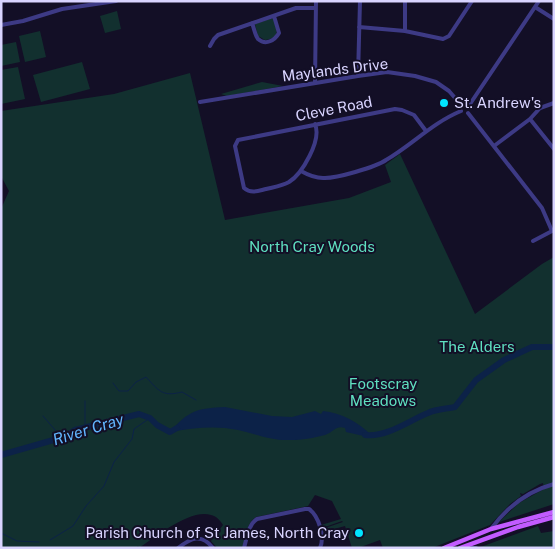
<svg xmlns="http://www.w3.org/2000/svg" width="555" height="549" font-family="'Public Sans',sans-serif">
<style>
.green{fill:#12302f}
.water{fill:#0c2248}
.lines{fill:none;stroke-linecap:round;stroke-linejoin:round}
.stream{stroke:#0c2248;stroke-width:1}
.river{stroke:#0c2248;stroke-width:6}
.minor{stroke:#3d3a85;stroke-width:4}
.major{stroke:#c25bff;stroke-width:4.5}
.poi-dot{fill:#00e5ff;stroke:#130f26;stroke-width:2}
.labels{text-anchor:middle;stroke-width:4;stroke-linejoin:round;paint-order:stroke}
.street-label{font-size:15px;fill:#d9d4ff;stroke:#130f26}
.poi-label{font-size:15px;fill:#d9d4ff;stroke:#130f26;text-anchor:start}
.park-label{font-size:15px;fill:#5fe0c0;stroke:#130f26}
.water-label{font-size:16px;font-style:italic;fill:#62b6ff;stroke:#130f26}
</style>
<rect width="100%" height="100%" fill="#130f26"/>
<path class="green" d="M117 11 121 29 105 33 100 16Z
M273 18C277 30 281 38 265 40L258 36 255 24Z
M40 31 46 57 25 62 19 36Z
M16 42 20 62 1 66V45Z
M82 62 90 89 41 102 33 75Z
M18 67 25 99 1 104V70Z
M190 73 225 220 349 198 391 182 385 165 400 154 475 314 542 264 554 257V504L499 522 519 503 544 489 543 483 540 484 523 494 520 493 521 496 510 504 490 525 432 548H383L380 540 358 548H352L345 526 323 532 322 529 343 522 342 521 322 528 321 525 341 519 332 501 315 495 308 506 256 517C246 524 246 536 243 548H217L211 541 223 525C220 520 216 516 211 515 191 508 155 537 139 548L138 546 136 548H1V209L9 191 1 176V111L114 94Z
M262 82 283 86 227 96 221 94Z
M538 526 541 533 554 531V548H478Z"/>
<path class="water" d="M225 407 272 416 292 417 315 411 321 414 323 411C341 413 359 422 372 436L368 437 346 432 345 428C335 425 333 433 325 435 314 438 301 440 291 440 272 441 256 434 238 430 215 425 193 428 170 432 188 411 197 408 225 407Z"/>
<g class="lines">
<path class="stream" d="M113 383 119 391H128L136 382 146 377C159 391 162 397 182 392L196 400
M43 416 62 438
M85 427V401
M1 533 17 541 39 542
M50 540 73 526 86 506 104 486 114 462 132 439 134 429 150 418"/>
<path class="river" d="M365 435C386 438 410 420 428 413 436 409 446 409 455 407L476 380 504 360 532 347H554
M1 455 64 437 75 430 139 414 150 418 157 425 170 432 177 428"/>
<path class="minor" d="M535 7 554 19
M252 23C254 28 255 35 258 39 266 46 275 40 279 33L274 16
M1 25 23 21 62 9 116 1
M359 27 405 31 443 39 449 36 472 1
M405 31V1
M210 46 214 39 218 35 296 8H316
M358 76 360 1
M315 83 316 1
M200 102 358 76 387 72 415 76 436 82 449 91 462 106
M468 107 539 1
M468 113 542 208 552 231
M530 119 554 149
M315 124C322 140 302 174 289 182 282 186 274 187 266 189 258 191 251 194 244 188L235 146 238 140 395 109 402 110 414 115 426 131
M494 146 530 119 540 108 554 103
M301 171C308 175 315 178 323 178 335 179 376 167 386 160 412 145 432 123 461 111
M533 241 554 230
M491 529C507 507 528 491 554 484
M178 548C191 538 201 533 213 548
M244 548C247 538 248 525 257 519L305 509H309C319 516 325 537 320 548
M472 548H476"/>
<path class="major" d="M444 548 491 529 554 512
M460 548 518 527 554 517"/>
</g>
<g class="poi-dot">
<circle cx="444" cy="103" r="5"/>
<circle cx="359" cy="533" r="5"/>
</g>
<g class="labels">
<g class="street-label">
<text transform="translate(335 70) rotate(-7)" y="5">Maylands Drive</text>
<text transform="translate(334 109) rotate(-11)" y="5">Cleve Road</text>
</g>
<g class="poi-label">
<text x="454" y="108">St. Andrew's</text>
<text x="349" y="538" text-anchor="end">Parish Church of St James, North Cray</text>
</g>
<g class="park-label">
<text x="312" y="252">North Cray Woods</text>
<text x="477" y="352">The Alders</text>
<text x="383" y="389">Footscray<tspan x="383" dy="17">Meadows</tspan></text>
</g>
<g class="water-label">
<text transform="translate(88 429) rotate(-17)" y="6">River Cray</text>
</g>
</g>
<rect width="555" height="549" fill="none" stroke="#d9d4ff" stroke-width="5"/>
</svg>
